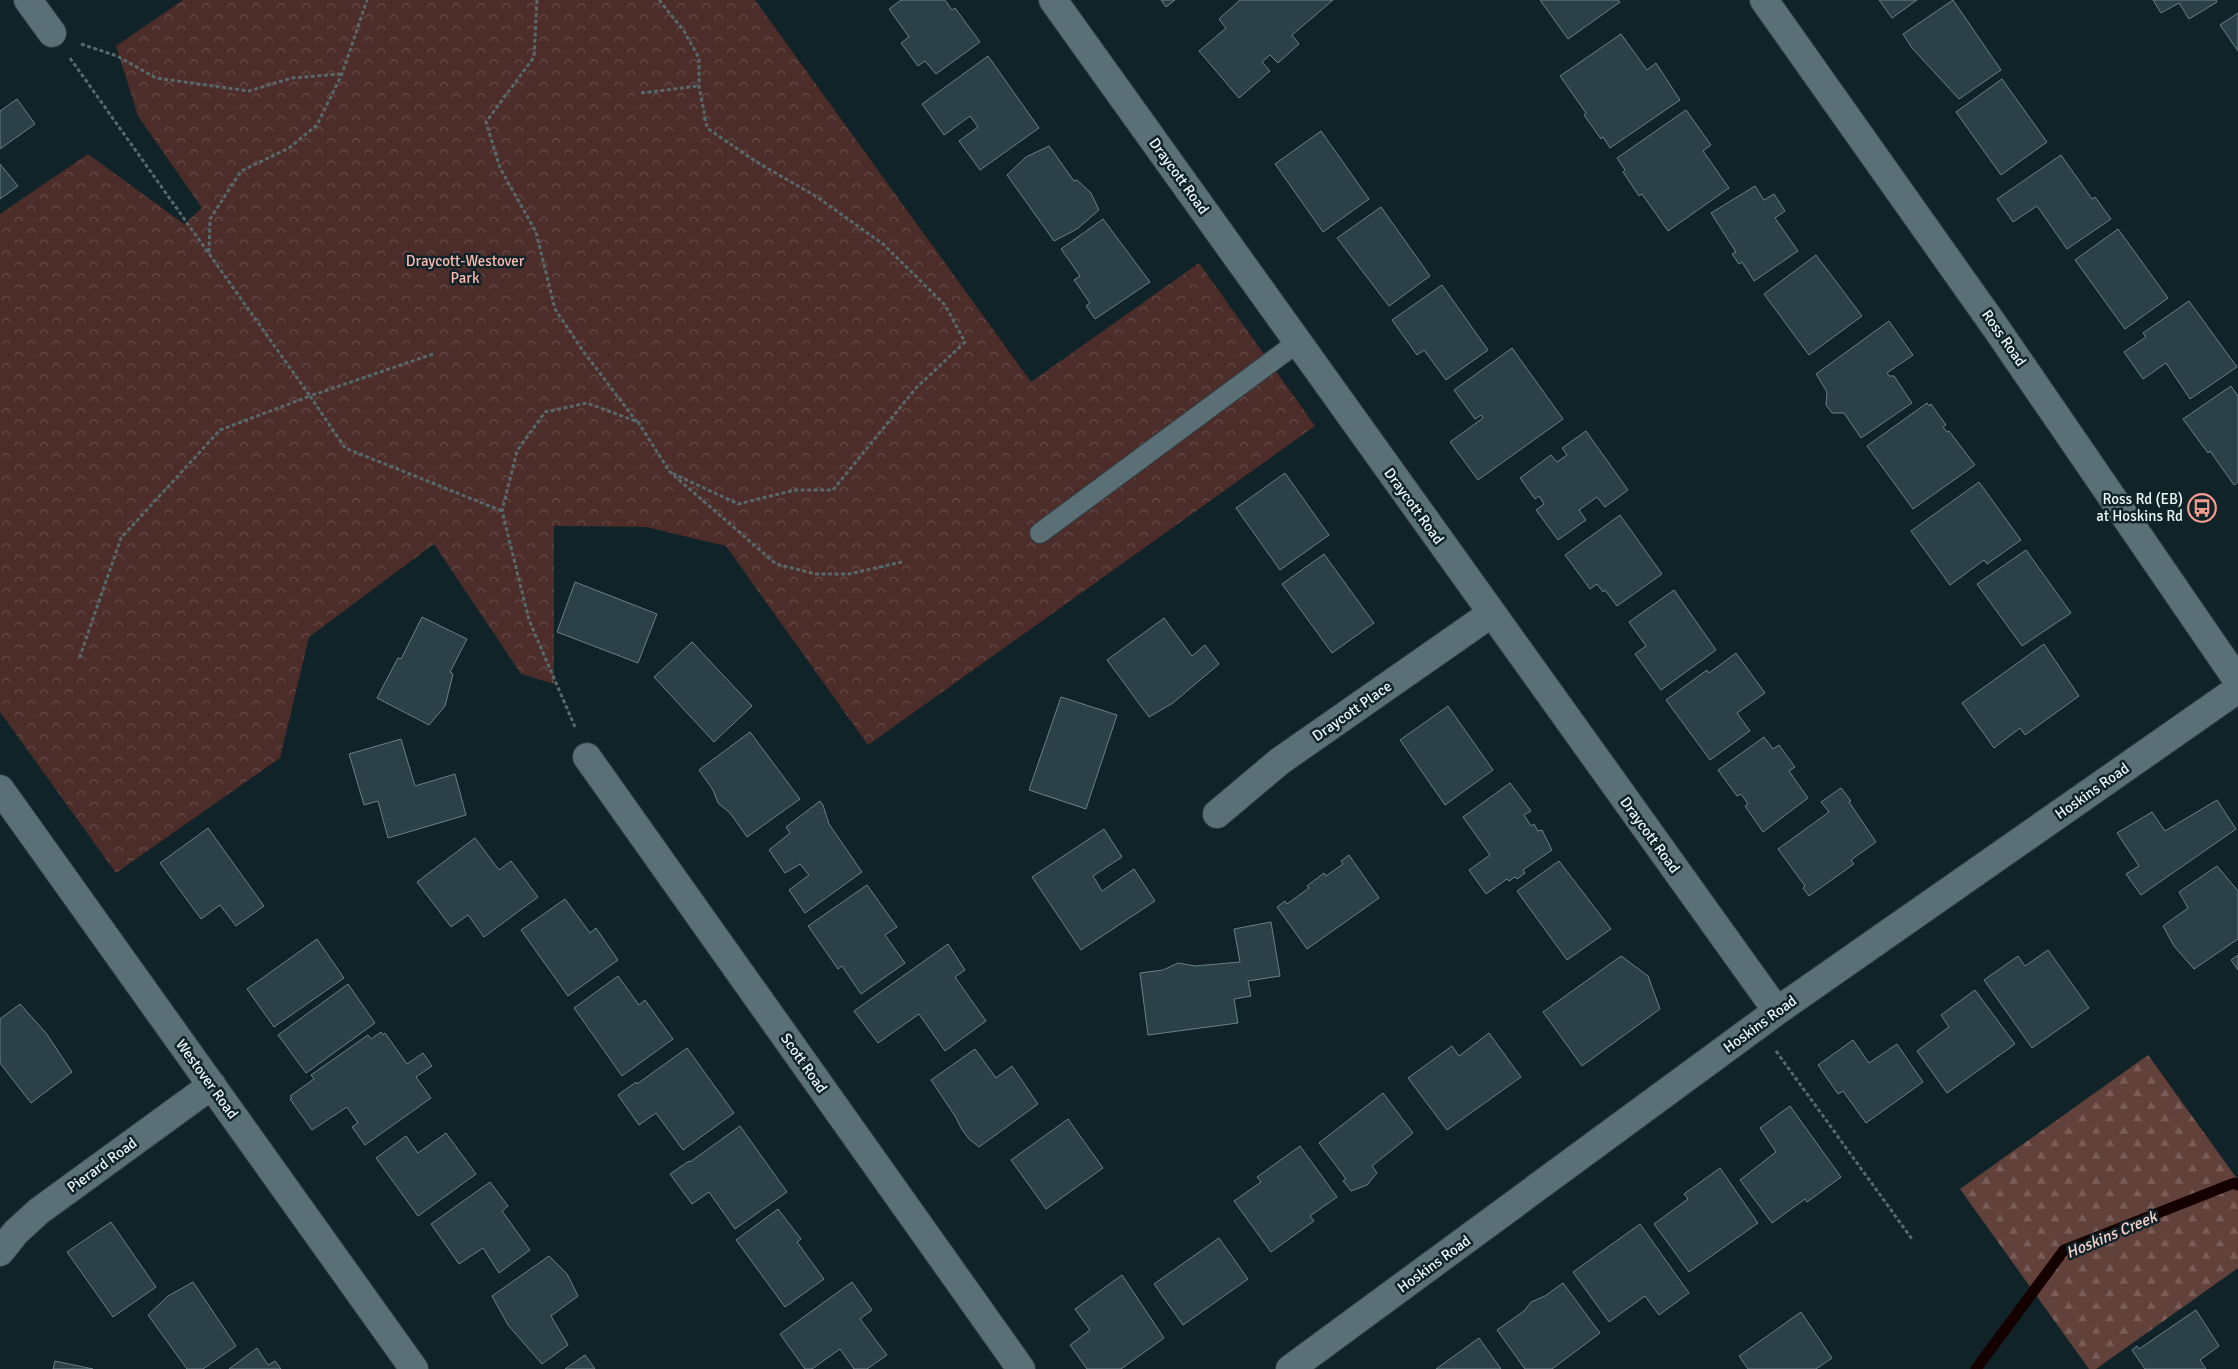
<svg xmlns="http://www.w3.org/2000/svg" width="2238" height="1369" font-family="Signika,sans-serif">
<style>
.forest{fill:url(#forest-firs)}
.park{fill:url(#park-crowns)}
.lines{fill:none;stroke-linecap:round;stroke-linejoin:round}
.stream{stroke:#150000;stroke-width:11}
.building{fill:#2c4147;stroke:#6a8186}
.lane-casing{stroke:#2f3b40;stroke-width:22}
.street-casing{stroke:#2f3b40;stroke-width:30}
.path{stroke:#57696d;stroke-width:3;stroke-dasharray:4 2.5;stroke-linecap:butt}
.lane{stroke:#5a7076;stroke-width:20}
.street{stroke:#5a7076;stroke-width:28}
.labels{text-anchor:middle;stroke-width:5;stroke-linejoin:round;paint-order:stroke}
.street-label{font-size:15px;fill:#ebf8fb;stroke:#0f2328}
.park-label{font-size:15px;fill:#fcbaaf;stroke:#0f2328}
.poi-label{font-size:15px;fill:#ebf8fb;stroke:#0f2328;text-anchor:end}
.water-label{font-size:16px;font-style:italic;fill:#f8cfc9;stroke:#0f2328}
</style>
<defs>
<pattern id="forest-firs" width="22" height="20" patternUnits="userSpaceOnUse" patternTransform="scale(1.25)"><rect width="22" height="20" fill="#63413b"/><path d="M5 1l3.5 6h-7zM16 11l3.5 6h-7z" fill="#7a5d58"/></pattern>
<pattern id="park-crowns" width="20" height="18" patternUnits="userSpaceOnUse" patternTransform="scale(1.25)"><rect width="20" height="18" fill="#4c2d29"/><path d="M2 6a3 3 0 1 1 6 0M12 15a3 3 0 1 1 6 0" fill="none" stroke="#664c49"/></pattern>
</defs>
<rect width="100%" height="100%" fill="#0f2328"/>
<path class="forest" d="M2148 1055 2238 1180V1268L2096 1369H2089L1960 1189Z"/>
<path class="park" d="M183 0H755L1031 382 1199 263 1315 426 868 745 726 546 646 527 554 526V684L521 674 434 544 309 637 280 758 116 873 0 712V214L88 154 184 224 202 208 138 116 116 46Z"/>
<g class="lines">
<path class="stream" d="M1976 1369 2064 1250 2234 1183 2238 1185"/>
</g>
<path class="building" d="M901 0H945L952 10 955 8 980 42 936 74 925 61 918 66 901 43 909 37 889 9Z
M1161 0H1175L1166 7Z
M1240 0H1333L1292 35 1299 44 1278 63 1270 55 1262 62 1270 71 1239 98 1199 51 1226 28 1219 19Z
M1540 0H1618L1620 2 1568 39Z
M1879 0H1917L1892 18Z
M1953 0 2001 70 1959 99 1912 48 1903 34Z
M2153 0H2216L2217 2 2189 19 2179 3 2161 13Z
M2238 13V51L2220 25Z
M1621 34 1647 70 1656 63 1680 100 1610 148 1603 137 1601 139 1584 115 1586 113 1560 76Z
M988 56 1039 128 980 170 959 141 978 127 970 116 944 135 922 104Z
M2002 79 2047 142 2001 175 1956 112Z
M17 99 35 124 0 149V111Z
M1686 110 1711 145 1703 151 1729 188 1668 231 1642 194 1639 196 1623 172 1625 170 1617 158Z
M1321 131 1369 199 1323 232 1275 164Z
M1049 146 1074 181 1077 180 1091 193 1099 210 1077 229 1054 241 1007 175 1026 157Z
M2061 155 2092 199 2095 197 2111 219 2067 249 2037 206 2013 222 1997 199Z
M0 164 18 186 0 199Z
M1755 186 1764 200 1774 194 1785 211 1775 218 1798 251 1754 281 1742 262 1739 264 1732 254 1736 252 1711 213Z
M1381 207 1430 276 1389 306 1337 238Z
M1103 219 1150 282 1095 319 1086 306 1090 303 1074 280 1080 276 1061 249Z
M2118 229 2168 298 2125 329 2075 260Z
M1816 255 1862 316 1809 355 1764 294Z
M1442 285 1488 350 1446 380 1424 350 1417 355 1392 320Z
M2189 301 2237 367 2190 399 2166 363 2143 379 2124 352 2146 337 2143 333Z
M1889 321 1913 355 1887 373 1889 376H1894L1912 403 1861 438 1844 413H1832L1826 405 1827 392 1816 374Z
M1512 348 1563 419 1478 480 1450 442 1483 418 1481 415 1475 419 1454 390Z
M2231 386 2238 396V482L2234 485 2210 451 2208 453 2183 419Z
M1927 403 1929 406 1931 404 1946 425 1943 427 1947 432 1949 431 1975 465 1913 509 1867 446Z
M1586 431 1628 490 1605 507 1597 497 1579 510 1586 520 1558 540 1536 510 1544 504 1539 496 1535 499 1520 478 1551 455 1557 462 1567 455 1562 448Z
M1285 473 1329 535 1280 570 1236 508Z
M1979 482 2021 540 1987 564 1984 560 1950 585 1911 531Z
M1620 515 1662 574 1617 606 1605 590 1603 592 1597 584 1590 589 1565 555Z
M2026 550 2071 613 2022 646 1977 584Z
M1324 554 1374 623 1332 653 1282 584Z
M575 582 657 614 638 663 557 632Z
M1674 590 1716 650 1661 690 1635 654 1646 646 1629 622Z
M422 617 467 639 450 672 453 674 445 706 429 725 377 698 398 658 401 659Z
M1164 618 1192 656 1205 645 1219 664 1173 703 1149 717 1107 660Z
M692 642 752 706 714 742 654 677Z
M2044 644 2079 696 2025 735 2020 728 1994 748 1962 703Z
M1736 653 1765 693 1737 713 1750 731 1710 760 1666 700 1707 670 1709 673Z
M1061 697 1117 715 1086 809 1029 790Z
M1448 706 1493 770 1445 805 1400 740Z
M750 732 800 799 747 837 730 813 718 803 713 790 699 770Z
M1764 737 1773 749 1779 745 1795 767 1789 771 1808 798 1763 832 1745 806 1748 804 1741 794 1737 796 1718 770Z
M401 739 415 786 455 774 466 815 388 838 378 801 364 805 349 754Z
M1510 783 1531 811 1524 815 1531 826 1534 824 1538 831 1542 830 1552 850 1523 870 1525 873 1517 879 1515 877 1509 881 1507 879 1486 894 1469 870 1490 855 1463 817Z
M1841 788 1851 801 1849 802 1876 842 1851 860 1854 864 1809 896 1803 888 1805 886 1778 849 1829 812 1821 802Z
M2217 800 2236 829 2141 895 2126 874 2139 866 2117 833 2152 812 2165 831Z
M820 801 823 805 829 824 862 872 805 913 789 890 809 875 800 864 785 873 769 850 790 833 786 827Z
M208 828 264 906 236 926 220 905 201 919 160 863Z
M1104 829 1122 857 1093 876 1102 891 1134 869 1155 901 1081 950 1032 877Z
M475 838 499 870 511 861 538 897 484 937 468 915 451 927 417 882Z
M1349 855 1379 898 1307 949 1277 907 1285 901 1287 904 1309 888 1307 886 1324 873 1326 876 1343 864 1341 861Z
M1559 861 1611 929 1567 960 1517 891Z
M2217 866 2238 891V939L2194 969 2174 946 2163 926 2188 908 2179 892Z
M867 885 897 927 885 935 905 963 861 994 842 966 838 969 808 926Z
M565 899 590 933 596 928 618 960 568 996 521 930Z
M1271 922 1280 976 1248 981 1251 996 1234 999 1238 1023 1148 1035 1140 973 1163 970 1178 963 1195 966 1240 962 1234 929Z
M317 939 344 978 274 1027 247 989Z
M948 944 965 970 955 977 986 1021 945 1051 919 1014 878 1043 854 1011Z
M2048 950 2089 1008 2032 1048 1984 980 2018 956 2025 966Z
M2238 955V970L2231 960Z
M1621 956 1648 976 1660 1009 1582 1066 1543 1012Z
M618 976 639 1005 645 1000 673 1039 622 1076 574 1008Z
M348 984 375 1023 306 1073 278 1035Z
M1975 990 2015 1044 1947 1093 1917 1051 1949 1027 1941 1015Z
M20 1004 46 1033 72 1072 31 1103 0 1063V1019Z
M381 1032 383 1035 385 1033 407 1064 423 1053 432 1066 416 1077 431 1098 365 1145 352 1127 358 1123 347 1107 312 1130 290 1099 292 1098 290 1096 314 1079 311 1075 368 1035 371 1039Z
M1489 1033 1521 1077 1447 1130 1408 1078 1452 1046 1459 1056Z
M1853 1040 1869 1063 1897 1044 1923 1082 1866 1123 1843 1091 1838 1094 1818 1065Z
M687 1048 734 1113 683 1150 656 1113 639 1125 618 1095 636 1082 637 1084Z
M975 1049 996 1078 1012 1066 1038 1104 979 1147 969 1139 961 1128 955 1116 931 1080Z
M1383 1093 1413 1133 1372 1166 1377 1173 1367 1185 1351 1191 1343 1181 1346 1179 1319 1143Z
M1790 1106 1841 1177 1807 1202 1805 1199 1772 1223 1740 1180 1776 1152 1760 1128Z
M1068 1119 1103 1168 1046 1209 1011 1160Z
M740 1126 787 1192 735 1229 709 1192 692 1204 670 1174 689 1161 690 1162Z
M446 1133 476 1174 418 1216 376 1158 406 1136 418 1153Z
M1300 1146 1337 1197 1310 1216 1314 1221 1271 1252 1234 1201 1261 1182 1257 1177Z
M1720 1168 1758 1223 1689 1272 1654 1224 1688 1199 1684 1194Z
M490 1182 508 1206 502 1211 530 1250 499 1273 483 1248 459 1264 431 1224Z
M778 1209 801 1239 797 1242 824 1279 785 1307 736 1240Z
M111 1222 156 1287 113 1317 67 1252Z
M1640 1224 1689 1293 1659 1315 1645 1296 1609 1322 1573 1272Z
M1219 1238 1248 1279 1183 1325 1154 1284Z
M549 1256 567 1274 578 1296 551 1316 568 1345 542 1364 508 1325 492 1296Z
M1122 1275 1164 1338 1121 1369H1087L1070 1345 1090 1330 1075 1309Z
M193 1282 236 1346 203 1369H187L148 1315 168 1296Z
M852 1282 872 1310 860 1319 887 1355 867 1369H854L840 1349 812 1369H805L780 1334Z
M1563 1283 1600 1333 1552 1369H1525L1497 1330 1524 1311 1531 1302 1545 1296Z
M2196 1310 2219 1346 2200 1360 2206 1369H2145L2132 1350 2137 1346 2139 1349Z
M1801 1312 1832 1358 1816 1369H1748L1739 1356Z
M1479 1338 1501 1369H1436Z
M257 1348 268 1365 275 1361 281 1369H229Z
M585 1355 595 1369H565Z
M55 1361 93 1369H53Z"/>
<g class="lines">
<defs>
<path id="lane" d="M1040 533 1298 342"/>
<path id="street" d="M28 0 52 33
M1053 0 1777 1011
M1764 0 1996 328 2238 681
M587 757 1021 1369
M0 789 414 1369
M1217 814 1280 761 1492 613
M0 1252 16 1232 39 1211 212 1085
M1290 1369 1777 1011 2238 689"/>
</defs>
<use href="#lane" class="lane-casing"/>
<use href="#street" class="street-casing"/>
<path class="path" d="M537 0 534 57 486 122 500 168 536 232 555 309 583 351 637 422
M659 0 684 31 699 58V86L707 128 755 161 817 197 883 244 945 305 965 342 916 388 833 490H795L738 504 670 472
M81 44 117 56 156 78 249 91 292 78 341 74
M70 58 310 396 220 430 121 538 79 659
M641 93 699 86
M209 252 210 219 241 171 289 148 317 125 342 74 367 0
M433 354 310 396 345 448 502 511
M575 727 529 620 502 511 517 451 545 412 587 403 638 422 670 472 776 564 816 574H849L902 562
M1776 1051 1912 1239"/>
<use href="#lane" class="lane"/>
<use href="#street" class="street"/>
</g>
<defs>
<symbol id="bus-ring" viewBox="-11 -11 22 22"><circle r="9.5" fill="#0f2328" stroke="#f59d8f" stroke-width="1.5"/><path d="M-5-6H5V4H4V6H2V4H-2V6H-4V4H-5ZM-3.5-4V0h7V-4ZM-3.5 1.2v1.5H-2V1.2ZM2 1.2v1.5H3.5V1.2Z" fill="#f59d8f"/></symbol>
</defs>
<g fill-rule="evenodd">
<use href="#bus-ring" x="2186" y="492" width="32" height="32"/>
</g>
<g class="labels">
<g class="street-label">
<text transform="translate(1179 176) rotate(54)" y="5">Draycott Road</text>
<text transform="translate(2004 338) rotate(55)" y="5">Ross Road</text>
<text transform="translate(1414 506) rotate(54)" y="5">Draycott Road</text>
<text transform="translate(1352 711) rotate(-35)" y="5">Draycott Place</text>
<text transform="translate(2092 791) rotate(-35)" y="5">Hoskins Road</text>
<text transform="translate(1650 835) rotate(54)" y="5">Draycott Road</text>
<text transform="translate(1760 1024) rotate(-36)" y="5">Hoskins Road</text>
<text transform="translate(804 1063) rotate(55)" y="5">Scott Road</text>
<text transform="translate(207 1079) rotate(54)" y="5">Westover Road</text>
<text transform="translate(102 1165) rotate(-36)" y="5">Pierard Road</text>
<text transform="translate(1434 1264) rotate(-36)" y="5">Hoskins Road</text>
</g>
<g class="park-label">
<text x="465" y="266">Draycott-Westover<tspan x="465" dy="17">Park</tspan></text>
</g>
<g class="poi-label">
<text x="2183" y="504">Ross Rd (EB)<tspan x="2183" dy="17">at Hoskins Rd</tspan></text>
</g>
<g class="water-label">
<text transform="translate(2111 1234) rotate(-23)" y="6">Hoskins Creek</text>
</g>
</g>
</svg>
